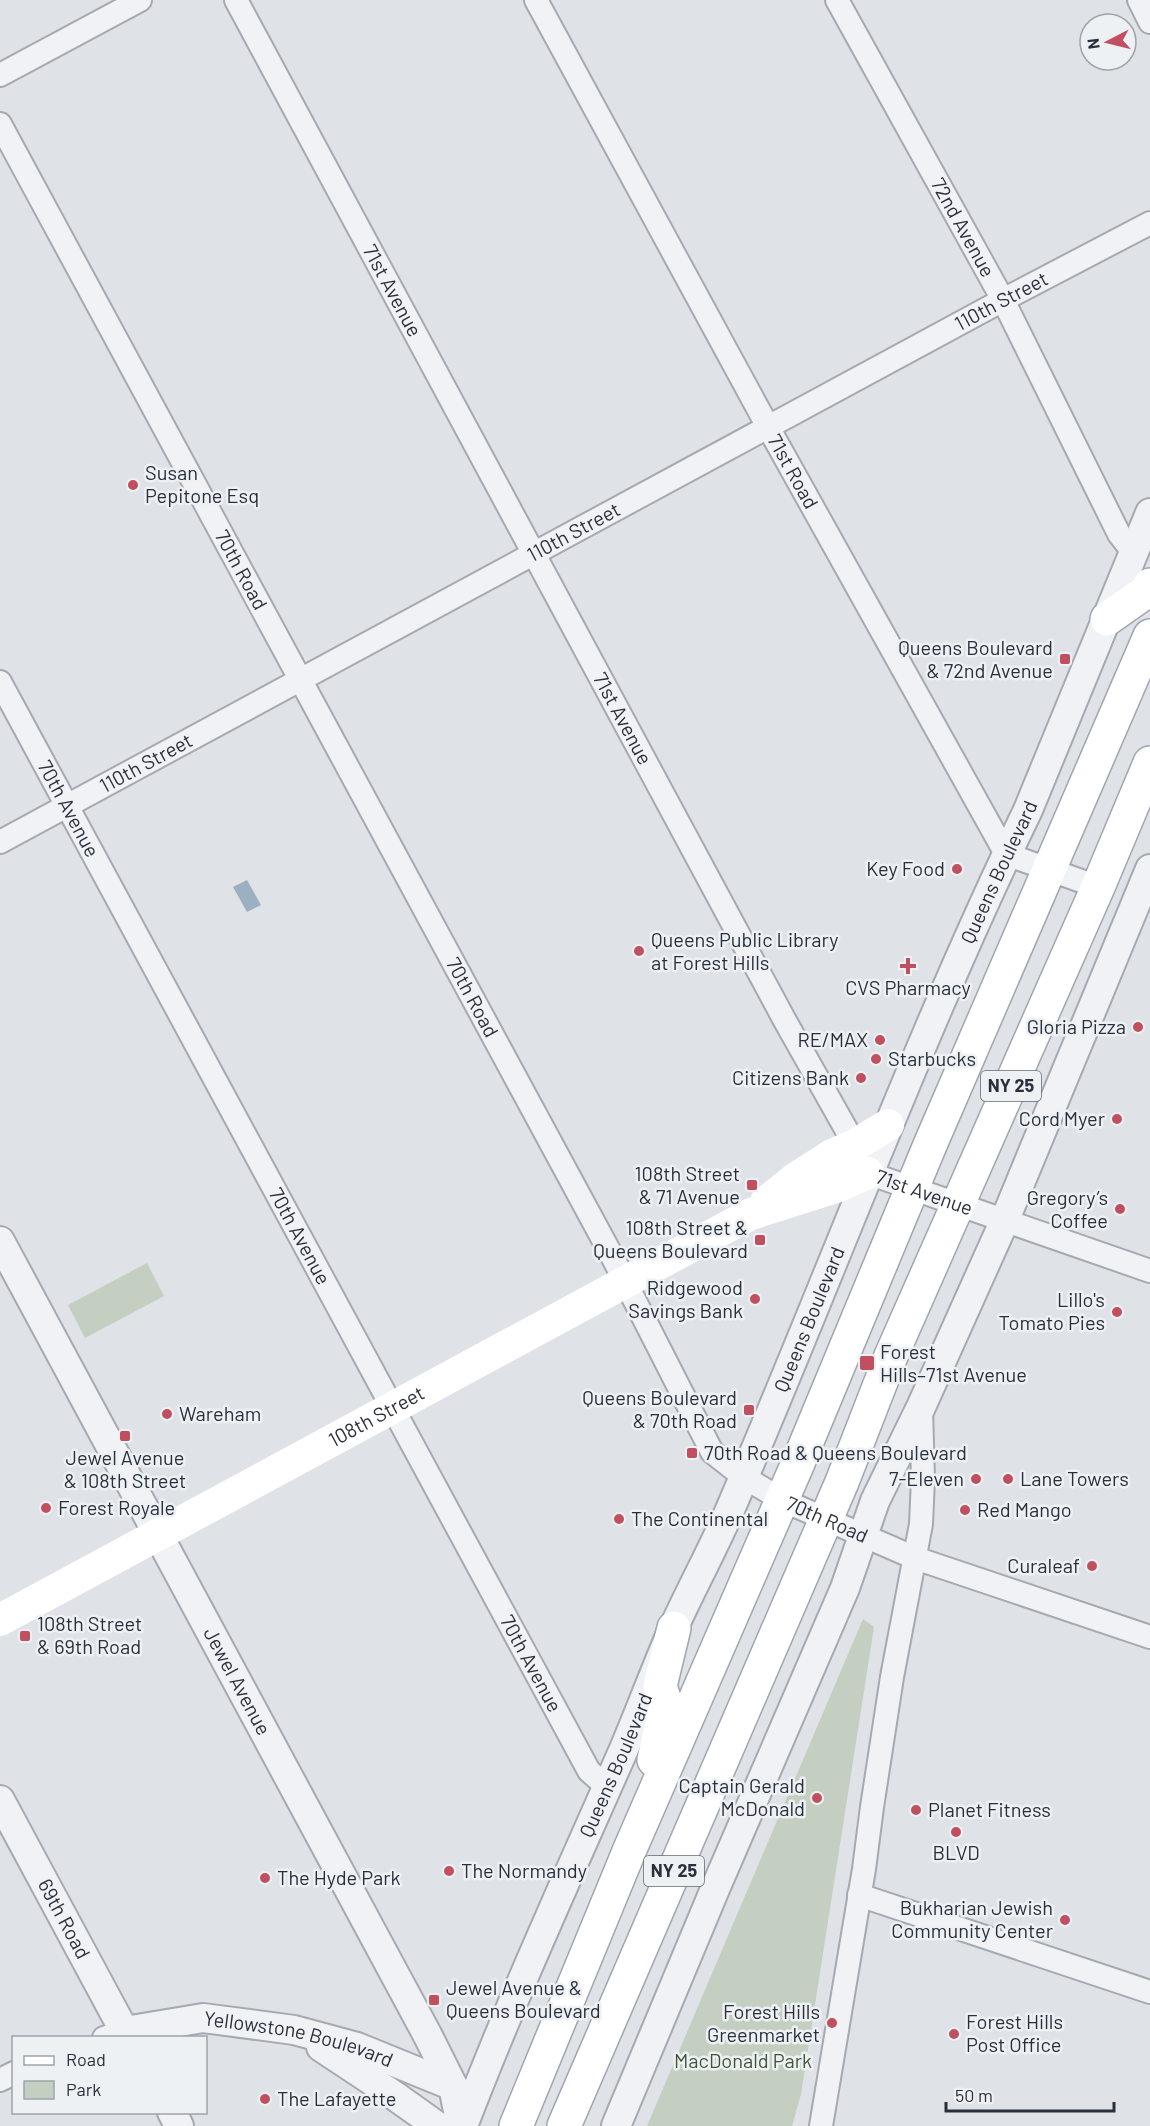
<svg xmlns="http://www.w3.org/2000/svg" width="1150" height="2126" font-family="Barlow,sans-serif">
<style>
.green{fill:#c4cfc1}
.water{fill:#9dafc3}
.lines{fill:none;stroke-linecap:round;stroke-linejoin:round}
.minor-casing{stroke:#a5a9b0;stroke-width:26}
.tertiary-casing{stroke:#a5a9b0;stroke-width:32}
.primary-casing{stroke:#9fa6b1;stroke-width:36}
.minor{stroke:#f1f2f5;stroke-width:22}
.tertiary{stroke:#f1f2f5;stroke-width:28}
.secondary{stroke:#fff;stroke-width:32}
.primary{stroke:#fff;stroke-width:33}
.poi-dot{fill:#c05060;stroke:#eef1f4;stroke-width:2}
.labels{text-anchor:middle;stroke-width:5;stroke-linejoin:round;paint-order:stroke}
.shield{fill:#eef1f4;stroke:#646a73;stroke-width:1.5}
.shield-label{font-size:18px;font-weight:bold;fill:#29303c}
.street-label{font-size:20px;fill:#29303c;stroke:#eef1f4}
.poi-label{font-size:20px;fill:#29303c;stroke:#eef1f4;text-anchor:start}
.park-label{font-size:20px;fill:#3e5638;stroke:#eef1f4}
</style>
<rect width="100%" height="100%" fill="#dfe2e6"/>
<path class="green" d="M147 1263 164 1296 85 1338 68 1305Z
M863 1619 874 1627 801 2094 792 2126H647Z"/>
<path class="water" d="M247 880 261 905 247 912 233 887Z"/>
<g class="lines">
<defs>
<g id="minor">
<path id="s1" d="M236 0 784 1019 855 1145 868 1173 1150 1271"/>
<path id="s2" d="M536 0 768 427 1006 854 1098 887"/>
<path id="s3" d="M837 0 1003 300 1119 534 1133 552"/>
<path d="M1139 0 1150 22"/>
<path d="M0 75 140 0"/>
<path id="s4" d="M0 124 612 1256 712 1452 744 1477 782 1500 915 1558 1150 1637"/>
<path id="s5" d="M0 682 589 1771 606 1786"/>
<path id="s6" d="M0 842 1003 300 1150 223"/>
<path d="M859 1895 1150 1992"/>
<path d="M104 2038 125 2031"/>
<path d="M0 2080 14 2073"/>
<path d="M821 2126 864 1869 872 1807 892 1677 921 1524 923 1479 921 1409"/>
</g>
<g id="tertiary">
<path id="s7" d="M0 1241 428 2036 453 2086 461 2126"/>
<path id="s8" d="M0 1800 128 2038"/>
<path id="s9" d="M125 2031 203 2018 294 2030 357 2047 453 2086"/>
<path d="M321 2047 395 2096 437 2126"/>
<path d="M172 2112 179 2126"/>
<path id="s10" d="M463 2126C512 1998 569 1874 624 1749 641 1709 656 1668 673 1629 691 1589 712 1551 729 1512 830 1278 917 1039 1028 810L1150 513"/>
<path d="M616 2126 715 1889 845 1588 875 1501 921 1407 1004 1222 1150 869"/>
</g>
<path id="primary" d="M1107 619 1147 591 1150 585
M654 1760 666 1704 660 1686 674 1628
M516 2126 630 1849 798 1463 930 1145 1150 636
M564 2126 842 1482 891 1356 1098 887 1150 763"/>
</defs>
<use href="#minor" class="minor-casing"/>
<use href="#tertiary" class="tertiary-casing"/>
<use href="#primary" class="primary-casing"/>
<use href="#minor" class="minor"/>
<use href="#tertiary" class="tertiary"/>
<g class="secondary">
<path d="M766 1202 796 1178 832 1155 855 1145 888 1125"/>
<path id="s11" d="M0 1620 751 1214 839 1186 868 1173"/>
</g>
<use href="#primary" class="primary"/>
</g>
<g class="poi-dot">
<circle cx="133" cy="485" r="6"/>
<rect x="1059" y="653" width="12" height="12" rx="3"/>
<circle cx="957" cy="869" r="6"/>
<circle cx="639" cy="951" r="6"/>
<path d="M905 957h6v6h6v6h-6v6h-6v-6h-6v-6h6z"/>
<circle cx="1138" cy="1027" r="6"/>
<circle cx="880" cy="1040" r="6"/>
<circle cx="876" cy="1059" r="6"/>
<circle cx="861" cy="1078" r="6"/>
<circle cx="1117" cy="1119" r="6"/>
<rect x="746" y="1179" width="12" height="12" rx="3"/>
<circle cx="1120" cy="1209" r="6"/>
<rect x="754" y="1234" width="12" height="12" rx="3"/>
<circle cx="755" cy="1299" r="6"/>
<circle cx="1117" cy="1312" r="6"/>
<rect x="859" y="1355" width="16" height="16" rx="3"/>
<rect x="743" y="1404" width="12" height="12" rx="3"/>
<circle cx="167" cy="1414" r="6"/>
<rect x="119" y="1430" width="12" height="12" rx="3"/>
<rect x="686" y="1447" width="12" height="12" rx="3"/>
<circle cx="976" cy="1479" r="6"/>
<circle cx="1008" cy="1479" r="6"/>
<circle cx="46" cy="1508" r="6"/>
<circle cx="965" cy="1510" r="6"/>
<circle cx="619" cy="1519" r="6"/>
<circle cx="1092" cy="1566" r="6"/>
<rect x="19" y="1630" width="12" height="12" rx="3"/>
<circle cx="817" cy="1798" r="6"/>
<circle cx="916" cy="1810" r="6"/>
<circle cx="956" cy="1832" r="6"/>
<circle cx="449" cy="1871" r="6"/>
<circle cx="265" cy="1878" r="6"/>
<circle cx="1065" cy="1920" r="6"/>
<rect x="428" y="1994" width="12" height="12" rx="3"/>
<circle cx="832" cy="2023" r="6"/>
<circle cx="954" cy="2034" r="6"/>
<circle cx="265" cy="2099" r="6"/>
</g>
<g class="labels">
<g class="shield">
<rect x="981" y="1071" width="60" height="30" rx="4.5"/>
<rect x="644" y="1856" width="60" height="30" rx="4.5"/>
</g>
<g class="shield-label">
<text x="1011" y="1092">NY 25</text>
<text x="674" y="1877">NY 25</text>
</g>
<g class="street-label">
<text dy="7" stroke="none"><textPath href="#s3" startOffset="260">72nd Avenue</textPath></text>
<text dy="7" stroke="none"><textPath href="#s1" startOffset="330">71st Avenue</textPath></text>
<text dy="7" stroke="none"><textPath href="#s6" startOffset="1138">110th Street</textPath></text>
<text dy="7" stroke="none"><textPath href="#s2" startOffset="537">71st Road</textPath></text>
<text dy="7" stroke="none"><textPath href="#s6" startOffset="652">110th Street</textPath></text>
<text dy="7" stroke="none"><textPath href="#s4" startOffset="507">70th Road</textPath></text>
<text dy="7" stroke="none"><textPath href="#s1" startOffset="816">71st Avenue</textPath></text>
<text dy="7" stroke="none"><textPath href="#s6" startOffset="166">110th Street</textPath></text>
<text dy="7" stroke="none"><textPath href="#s5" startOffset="144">70th Avenue</textPath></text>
<text dy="7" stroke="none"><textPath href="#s10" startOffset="1364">Queens Boulevard</textPath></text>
<text dy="7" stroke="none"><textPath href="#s4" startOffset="993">70th Road</textPath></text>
<text dy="7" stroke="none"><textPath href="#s1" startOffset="1392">71st Avenue</textPath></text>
<text dy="7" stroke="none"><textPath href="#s5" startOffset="630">70th Avenue</textPath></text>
<text dy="7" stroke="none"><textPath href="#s10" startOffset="878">Queens Boulevard</textPath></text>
<text dy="7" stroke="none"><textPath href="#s11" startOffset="428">108th Street</textPath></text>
<text dy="7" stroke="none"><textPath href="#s4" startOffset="1641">70th Road</textPath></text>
<text dy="7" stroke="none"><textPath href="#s5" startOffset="1116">70th Avenue</textPath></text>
<text dy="7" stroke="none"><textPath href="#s7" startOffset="500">Jewel Avenue</textPath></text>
<text dy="7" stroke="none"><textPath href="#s10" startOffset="392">Queens Boulevard</textPath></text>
<text dy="7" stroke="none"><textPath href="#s8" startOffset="135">69th Road</textPath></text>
<text dy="7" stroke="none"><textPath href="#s9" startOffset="177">Yellowstone Boulevard</textPath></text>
</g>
<g class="poi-label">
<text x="145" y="480">Susan<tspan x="145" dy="23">Pepitone Esq</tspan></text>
<text x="1053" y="655" text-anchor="end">Queens Boulevard<tspan x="1053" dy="23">&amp; 72nd Avenue</tspan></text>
<text x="945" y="876" text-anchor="end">Key Food</text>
<text x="651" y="947">Queens Public Library<tspan x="651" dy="23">at Forest Hills</tspan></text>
<text x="908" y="995" text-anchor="middle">CVS Pharmacy</text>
<text x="1126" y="1034" text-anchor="end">Gloria Pizza</text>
<text x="868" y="1047" text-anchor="end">RE/MAX</text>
<text x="888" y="1066">Starbucks</text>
<text x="849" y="1085" text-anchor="end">Citizens Bank</text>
<text x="1105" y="1126" text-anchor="end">Cord Myer</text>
<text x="740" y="1181" text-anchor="end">108th Street<tspan x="740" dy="23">&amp; 71 Avenue</tspan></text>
<text x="1108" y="1205" text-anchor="end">Gregory’s<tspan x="1108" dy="23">Coffee</tspan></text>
<text x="748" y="1235" text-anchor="end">108th Street &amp;<tspan x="748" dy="23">Queens Boulevard</tspan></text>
<text x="743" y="1295" text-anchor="end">Ridgewood<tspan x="743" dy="23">Savings Bank</tspan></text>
<text x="1105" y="1307" text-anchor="end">Lillo's<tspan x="1105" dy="23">Tomato Pies</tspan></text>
<text x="880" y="1359">Forest<tspan x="880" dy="23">Hills–71st Avenue</tspan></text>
<text x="737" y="1405" text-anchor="end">Queens Boulevard<tspan x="737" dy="23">&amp; 70th Road</tspan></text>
<text x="179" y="1421">Wareham</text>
<text x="704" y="1460">70th Road &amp; Queens Boulevard</text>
<text x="125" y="1465" text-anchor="middle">Jewel Avenue<tspan x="125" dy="23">&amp; 108th Street</tspan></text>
<text x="964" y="1486" text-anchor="end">7-Eleven</text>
<text x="1020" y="1486">Lane Towers</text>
<text x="58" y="1515">Forest Royale</text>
<text x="977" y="1517">Red Mango</text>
<text x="631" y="1526">The Continental</text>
<text x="1080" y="1573" text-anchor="end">Curaleaf</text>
<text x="37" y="1631">108th Street<tspan x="37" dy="23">&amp; 69th Road</tspan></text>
<text x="805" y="1793" text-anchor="end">Captain Gerald<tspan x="805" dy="23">McDonald</tspan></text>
<text x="928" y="1817">Planet Fitness</text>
<text x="956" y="1860" text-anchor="middle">BLVD</text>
<text x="461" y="1878">The Normandy</text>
<text x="277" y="1885">The Hyde Park</text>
<text x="1053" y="1915" text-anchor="end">Bukharian Jewish<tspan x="1053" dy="23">Community Center</tspan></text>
<text x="446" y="1995">Jewel Avenue &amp;<tspan x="446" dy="23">Queens Boulevard</tspan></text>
<text x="820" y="2019" text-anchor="end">Forest Hills<tspan x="820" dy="23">Greenmarket</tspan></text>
<text x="966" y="2029">Forest Hills<tspan x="966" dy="23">Post Office</tspan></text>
<text x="277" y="2106">The Lafayette</text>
</g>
<g class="park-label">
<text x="743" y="2068">MacDonald Park</text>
</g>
</g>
<rect x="12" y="2036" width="195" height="78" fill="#eef1f4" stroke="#9fa4aa" stroke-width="1.5"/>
<rect x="24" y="2056" width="30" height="9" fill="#ffffff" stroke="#9fa4aa" stroke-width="1.5"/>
<text x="66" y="2066" font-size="18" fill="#29303c">Road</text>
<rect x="24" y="2081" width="30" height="18" fill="#c4cfc1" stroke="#9fa4aa" stroke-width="1.5"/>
<text x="66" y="2096" font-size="18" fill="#29303c">Park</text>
<g transform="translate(1108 42) rotate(263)"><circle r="28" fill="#eef1f4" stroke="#9fa4aa" stroke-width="1.5"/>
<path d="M0-4.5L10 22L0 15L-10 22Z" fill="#c05060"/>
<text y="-9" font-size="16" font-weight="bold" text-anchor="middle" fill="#29303c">N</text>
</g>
<path d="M946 2102v9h168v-9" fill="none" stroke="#29303c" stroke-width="3"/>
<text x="955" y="2102" font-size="18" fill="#29303c" stroke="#eef1f4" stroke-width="4.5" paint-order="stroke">50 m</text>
</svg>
